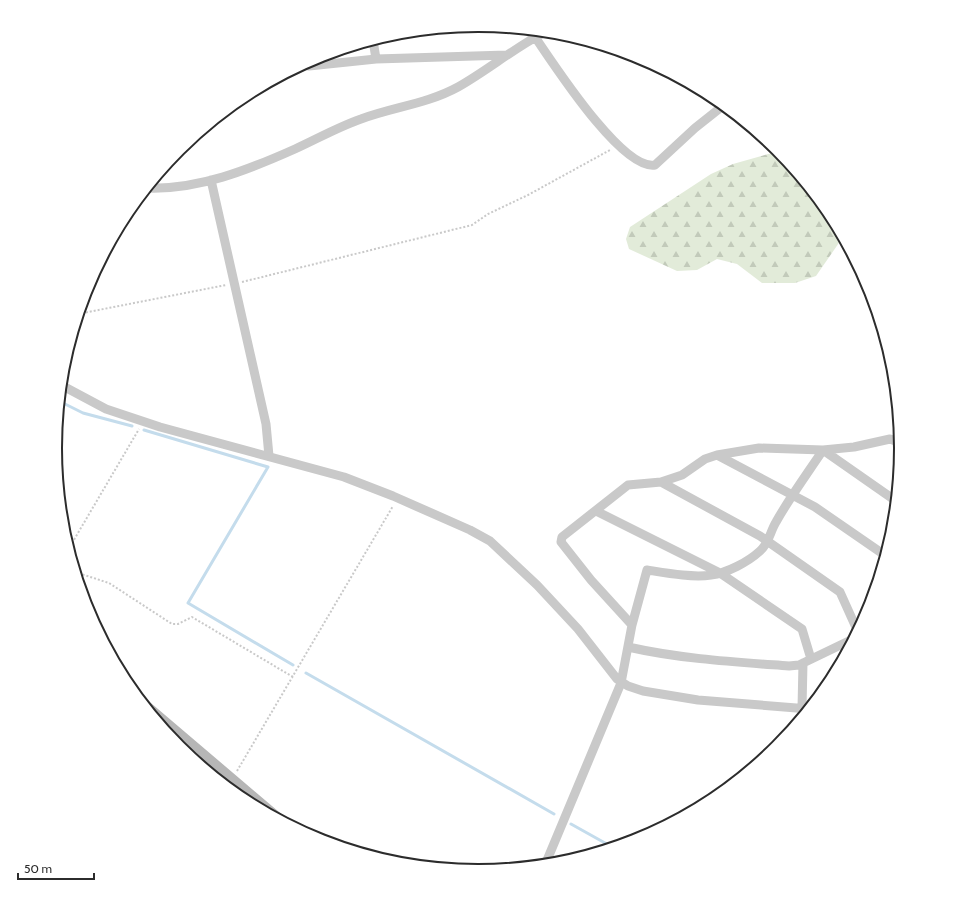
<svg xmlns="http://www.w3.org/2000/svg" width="956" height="897" font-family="Cabin,sans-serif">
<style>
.forest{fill:url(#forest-firs)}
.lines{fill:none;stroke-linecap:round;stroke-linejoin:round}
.stream{stroke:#c4dcec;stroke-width:3}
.path{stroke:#c9c9c9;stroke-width:2;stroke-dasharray:2 2;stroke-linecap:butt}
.minor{stroke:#c9c9c9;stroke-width:9}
.secondary{stroke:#b6b6b6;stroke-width:13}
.rim{fill:none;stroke:#2c2c2c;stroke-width:2}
</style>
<defs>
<pattern id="forest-firs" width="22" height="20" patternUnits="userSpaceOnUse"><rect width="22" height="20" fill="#e2ebd9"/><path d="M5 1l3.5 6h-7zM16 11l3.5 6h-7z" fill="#c2caba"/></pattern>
</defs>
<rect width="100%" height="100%" fill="#fff"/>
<path class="forest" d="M779 151 830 213 843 237 816 276 795 283H762L737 264 717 259 697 270 677 271 629 249 626 239 630 227 711 174 733 164Z"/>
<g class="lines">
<path class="stream" d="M59 401 83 413 132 426
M144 430 268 467 188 603 293 665
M306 673 554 814
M235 792 248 803
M571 824 614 848"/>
<path class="path" d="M242 282 472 225 488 214 528 195 610 150
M78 314 226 285
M68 550 139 429
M75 572 109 583 172 624H178L192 617 293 677
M237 771 393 506"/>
<path class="minor" d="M527 30 535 37C553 63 622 171 655 165L695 128 724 105
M373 40 376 59
M301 65 309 66 376 59 507 55
M211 180 266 424 269 456
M147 188C198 190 248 170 295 149 317 139 338 127 361 119 393 107 427 104 458 87 488 70 514 48 545 32
M61 385 106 409 160 427 344 477 393 496 470 530 490 541 537 585 578 629 617 679 628 686 643 691 698 700 809 709
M823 450 896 501
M717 455 815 507 886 556
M596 511 720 573 802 629 811 659
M632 625 591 580 561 542 562 537 628 485 661 482 682 475 705 459 717 455 759 448 823 450 854 447 890 439 901 443
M628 647C681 659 735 662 789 666L799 665 853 639 858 632 840 592 760 536 661 482
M802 708 803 663
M545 865 621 683 632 625 647 570C666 573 693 578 711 575 727 573 748 562 760 551 769 543 770 532 776 522 790 497 807 474 823 450"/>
<path class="secondary" d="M142 704 276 818"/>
</g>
<path d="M0 0H956V897H0ZM62 448a416 416 0 1 1 832 0a416 416 0 1 1-832 0Z" fill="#fff" fill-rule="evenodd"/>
<path class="rim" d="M62 448a416 416 0 1 1 832 0a416 416 0 1 1-832 0Z"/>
<path d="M18 873v6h76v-6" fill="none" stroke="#2c2c2c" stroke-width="2"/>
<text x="24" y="873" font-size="12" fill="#2c2c2c" stroke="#ffffff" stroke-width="3" paint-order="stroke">50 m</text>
</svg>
